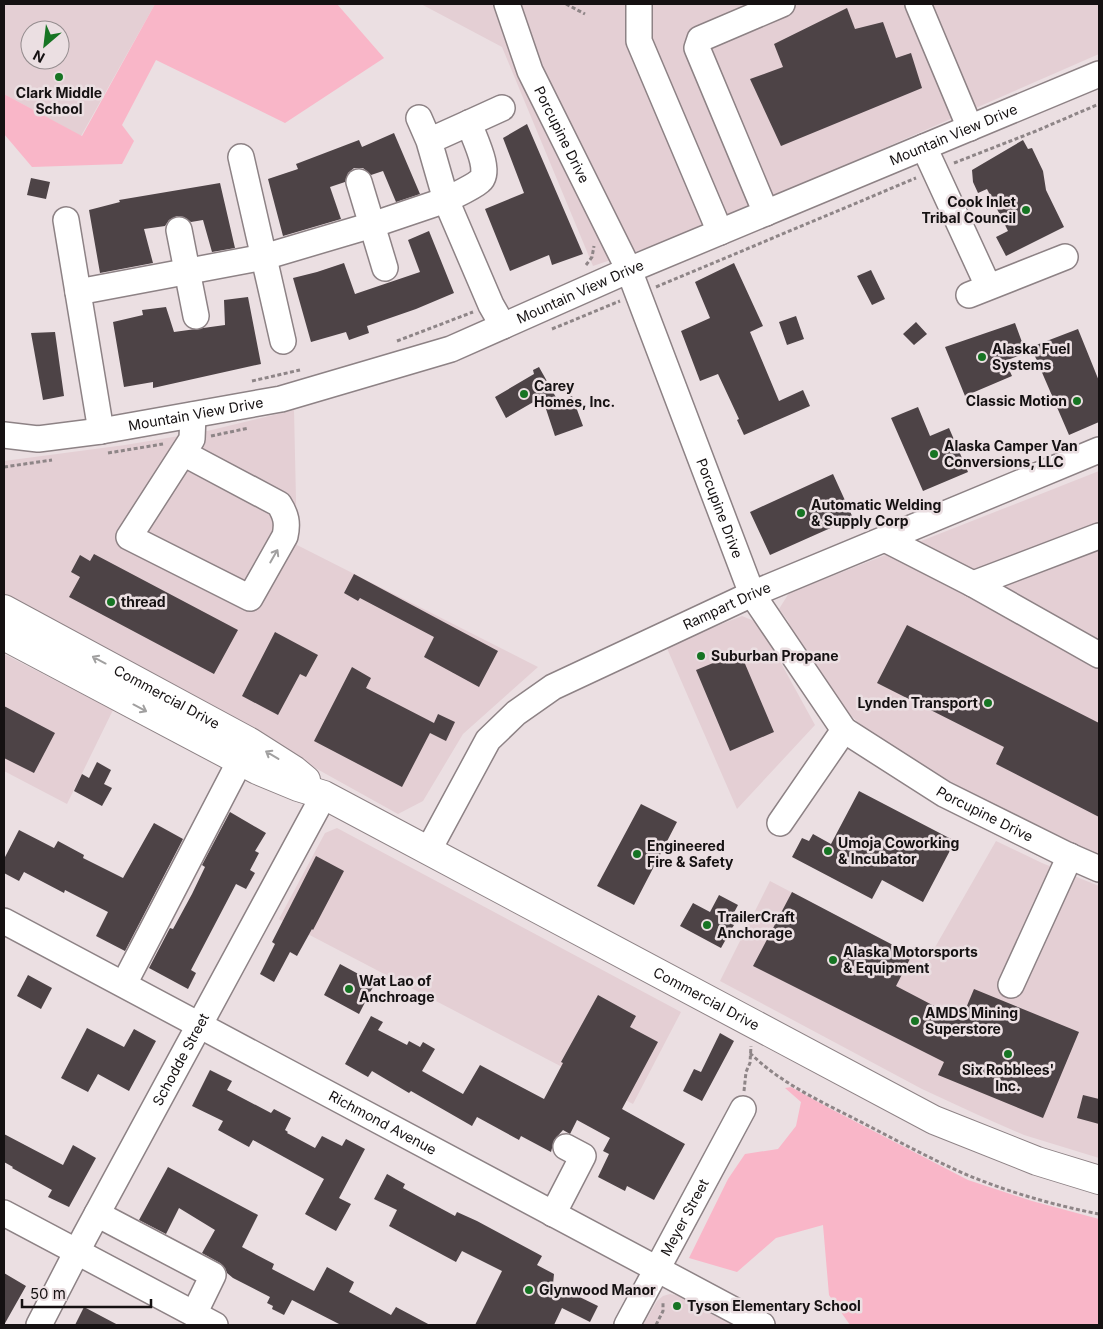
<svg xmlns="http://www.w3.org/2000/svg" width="1103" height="1329" font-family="Inter,sans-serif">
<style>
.built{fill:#e4cfd4;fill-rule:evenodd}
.green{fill:#f9b6c8}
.building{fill:#4d4346}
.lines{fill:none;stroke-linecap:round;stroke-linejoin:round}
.minor-casing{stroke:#8d8285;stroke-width:28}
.major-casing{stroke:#8d8285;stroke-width:30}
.path{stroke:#8e8587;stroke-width:3;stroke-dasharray:4 2.5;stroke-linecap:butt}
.minor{stroke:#fff;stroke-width:25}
.major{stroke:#fff;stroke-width:28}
.oneway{stroke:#a1a0a0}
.poi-dot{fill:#167423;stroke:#ebdfe2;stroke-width:2}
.labels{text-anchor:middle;stroke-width:5;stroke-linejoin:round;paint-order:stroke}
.poi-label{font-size:14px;font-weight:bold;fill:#151112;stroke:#ebdfe2;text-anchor:start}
.street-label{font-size:14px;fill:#151112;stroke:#ebdfe2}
</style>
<rect width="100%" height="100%" fill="#ebdfe2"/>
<path class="built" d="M4 4H155L81 136 4 94ZM30 30H60V60H30Z
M421 4H1099V54L736 213 658 244 593 266 502 47Z
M294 410 297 545 538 667 463 734 423 801 398 814 209 709 4 598V461L125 445 203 432Z
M1099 471V859L1077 851 891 749 864 729 828 691 805 660 788 621 779 609 789 593Z
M742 616 759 623 815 725 737 809 666 646Z
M4 654 113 710 67 804 4 771Z
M337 828 681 1012 633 1104 279 919 325 833Z
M996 841 1042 863 1099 886V1158L1024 1135 976 1114 922 1089 720 981 770 881 926 963Z
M670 1294 680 1296 738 1325H643L657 1301 663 1296Z"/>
<path class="green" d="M155 4H337L384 58 285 123 156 60 122 125 134 141 122 164 32 167 4 134V94L82 136Z
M791 1087 831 1109 968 1180 1032 1201 1099 1219V1325H850L829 1295 823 1225 776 1238 737 1272 689 1258 728 1179 745 1154 778 1149 796 1126 801 1102 785 1088Z"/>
<path class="building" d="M847 8 855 29 883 22 896 58 911 53 922 88 781 146 750 79 783 67 774 44Z
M527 124 583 254 552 265 549 255 510 271 485 209 524 193 503 138Z
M394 133 420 194 396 202 383 171 371 175 363 168H354L348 173 345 182 330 187 341 219 283 236 268 179 298 169 296 164 359 140 362 147Z
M1023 140 1028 149 1032 148 1043 171 1046 190 1064 227 1006 256 996 237 1008 231 987 189 978 193 973 182 972 170Z
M31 178 50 182 46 199 27 195Z
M220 183 235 248 212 252 203 220 191 222 184 217 177 216 169 220 165 226 144 229 153 263 100 273 89 210 120 202 119 200Z
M429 231 454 293 416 309 367 326 369 333 349 340 346 332 311 342 293 278 317 272 344 263 355 294 420 272 408 240Z
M734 263 763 326 750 332 779 401 803 390 810 406 744 435 737 420 739 419 718 374 700 381 681 331 710 318 695 282Z
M871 270 885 299 872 305 857 276Z
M248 297 261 364 153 388V382L124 387 113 322 143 315 142 310 166 307 174 332 225 325 224 300Z
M796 316 804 339 787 345 779 322Z
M916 322 927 334 914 345 903 334Z
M1015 323 1026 353 1005 361 1012 376 965 396 945 347Z
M1078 329 1099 381V422L1069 435 1031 347Z
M55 332 64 396 43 400 31 333Z
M539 367 558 401 572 396 583 426 555 436 542 397 506 418 495 397 534 374 533 370Z
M918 407 930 436 949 428 968 472 923 491 891 418Z
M833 474 853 518 770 555 750 512Z
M94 554 238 630 214 674 69 597 80 577 71 572 80 555 90 561Z
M354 574 498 651 479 687 424 657 434 637 360 598 358 601 344 593Z
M907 625 1099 723V817L996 764 1004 747 877 683Z
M275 632 318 655 306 677 300 674 278 715 242 696Z
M740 652 774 732 730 751 696 670Z
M352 667 371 678 366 688 434 723 438 714 455 722 446 741 430 733 402 787 314 741Z
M4 706 55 733 34 773 4 758Z
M97 762 111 770 104 784 112 788 102 806 74 791 82 774 89 778Z
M859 791 955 841 923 902 882 880 872 899 792 857 802 838 809 841 813 834 831 844Z
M641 804 677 822 634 905 597 886Z
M230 812 266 833 255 851 259 853 250 870 255 873 246 889 236 884 191 970 196 973 188 989 149 968 170 928 173 929 192 894 205 867 202 865Z
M154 823 183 839 125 951 96 936 108 912 65 890 64 893 24 872 19 881 4 873V859L19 830 54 848 58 841 84 855 83 858 123 878Z
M316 856 344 871 313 930 312 929 297 956 290 952 274 982 260 974 275 944 272 942Z
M792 892 912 955 896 986 961 1020 974 989 1079 1032 1043 1118 938 1075 944 1062 753 966Z
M719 895 738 905 729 922 734 925 721 948 680 926 693 903 710 912Z
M340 964 375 983 359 1014 324 995Z
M28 975 52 988 41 1009 17 996Z
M598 995 636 1016 630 1027 658 1042 622 1109 685 1144 654 1200 627 1186 625 1191 598 1177 609 1154 603 1151 610 1138 577 1120 570 1134 563 1130 554 1140 551 1152 521 1136 519 1140 477 1117 472 1126 411 1091 409 1093 372 1071 368 1077 345 1064 371 1016 383 1022 378 1030 407 1045 409 1041 420 1047 423 1042 435 1049 422 1071 463 1094 480 1065 544 1099 563 1063 561 1062Z
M87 1028 124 1047 134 1029 156 1041 129 1091 98 1074 88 1092 61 1078Z
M720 1033 734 1041 702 1101 683 1091 694 1069 701 1072Z
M210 1070 232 1081 227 1090 271 1113 274 1109 291 1118 285 1130 288 1132 287 1133 315 1148 322 1136 342 1146 346 1139 365 1149 339 1198 351 1204 336 1231 305 1214 324 1179 253 1140 249 1147 218 1130 223 1121 192 1106Z
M1083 1095 1099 1099V1124L1077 1118Z
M4 1134 63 1165 73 1145 96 1158 69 1207 48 1197 52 1190 12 1168 13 1167 4 1162Z
M168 1167 258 1215 242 1247 274 1264 272 1269 314 1291 327 1267 354 1282 349 1292 391 1315 396 1307 430 1325H341L292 1300 284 1315 272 1309 273 1306 267 1303 270 1297 233 1278 227 1273 225 1268 220 1263 202 1253 215 1230 179 1208 166 1234 139 1220Z
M387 1174 405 1184 403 1188 455 1216 457 1212 477 1221 542 1256 537 1265 554 1274 553 1284 598 1306 590 1322 562 1308 554 1325H475L502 1271 462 1251 456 1262 389 1226 397 1210 374 1199Z
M4 1273 26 1286 4 1325Z
M84 1307 118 1325H75Z"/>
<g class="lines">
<defs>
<g id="minor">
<path id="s1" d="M507 4 530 71 629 270 752 594 844 730 944 794 1067 855 1099 869"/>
<path d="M639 4V41L720 232"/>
<path d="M918 4 970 128"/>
<path d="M419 118 429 141 446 200C455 195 472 188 480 181 492 171 473 136 469 123L429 141"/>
<path d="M469 123 502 108"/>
<path d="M924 147 988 286"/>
<path d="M241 157 283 341"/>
<path d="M359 182 385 268"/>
<path d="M766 213 697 48 700 39 782 4"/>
<path d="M66 220 101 431"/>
<path d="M179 230 196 316"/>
<path d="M78 292 264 257 372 225 446 200 491 305 503 326"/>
<path d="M969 295 1065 257"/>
<path id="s2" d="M4 435 38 439 101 431 281 399 451 349 629 270 1099 74"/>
<path d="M183 453 279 504C286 515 288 523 285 536L250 598 129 537 192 439 193 415"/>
<path d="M885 539 973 584 1099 655"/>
<path d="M973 584 1099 536"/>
<path d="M780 823 844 730"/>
<path id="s3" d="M428 851 488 740 516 713 553 687 752 594 1099 450"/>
<path id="s4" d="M4 921 762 1325"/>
<path d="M124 984 240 761"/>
<path d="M1011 985 1070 856"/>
<path d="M4 1213 215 1325"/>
<path d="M97 1214 213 1275 194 1314"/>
<path d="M553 1214 583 1156 566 1147"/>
<path id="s5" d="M39 1325 85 1236 324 795"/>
<path id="s6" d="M627 1325 743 1109"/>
</g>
<g id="major">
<path id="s7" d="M4 609 250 742 294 770 306 780"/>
<path id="s8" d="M4 636 257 770 298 787 324 795 934 1120 1037 1161 1099 1180"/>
</g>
</defs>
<use href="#minor" class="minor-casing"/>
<use href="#major" class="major-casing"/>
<path class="path" d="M566 4 585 14
M954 163 1036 131 1099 104
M586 265 592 257 594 246
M656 287 916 178
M552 329 620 301
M397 341 473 312
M252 381 300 370
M211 436 249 428
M108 453 163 444
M4 467 52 460
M750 1053C780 1083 822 1102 859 1121 894 1139 929 1158 965 1174 1008 1192 1053 1205 1099 1214
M744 1091 746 1072 750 1063 751 1046
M656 1325 663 1311V1303"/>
<use href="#minor" class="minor"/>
<use href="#major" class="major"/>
</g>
<defs><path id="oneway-shaft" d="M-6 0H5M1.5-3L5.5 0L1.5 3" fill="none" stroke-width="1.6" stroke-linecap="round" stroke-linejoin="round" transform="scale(1.25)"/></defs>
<g class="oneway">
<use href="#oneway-shaft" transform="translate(274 556) rotate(-60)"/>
<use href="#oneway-shaft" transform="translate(99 660) rotate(-152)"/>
<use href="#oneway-shaft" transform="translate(140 708) rotate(28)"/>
<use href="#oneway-shaft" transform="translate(272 755) rotate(-149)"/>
</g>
<g class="poi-dot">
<circle cx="59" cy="77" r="5"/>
<circle cx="1026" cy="210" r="5"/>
<circle cx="982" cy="357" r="5"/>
<circle cx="524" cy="394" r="5"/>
<circle cx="1077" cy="401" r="5"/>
<circle cx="934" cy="454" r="5"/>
<circle cx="801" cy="513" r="5"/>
<circle cx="111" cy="602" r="5"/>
<circle cx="701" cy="656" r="5"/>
<circle cx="988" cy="703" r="5"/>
<circle cx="828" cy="851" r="5"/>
<circle cx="637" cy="854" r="5"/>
<circle cx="707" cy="925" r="5"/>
<circle cx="833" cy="960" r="5"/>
<circle cx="349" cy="989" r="5"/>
<circle cx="915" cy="1021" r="5"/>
<circle cx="1008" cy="1054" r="5"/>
<circle cx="529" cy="1290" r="5"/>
<circle cx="677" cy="1306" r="5"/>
</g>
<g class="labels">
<g class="poi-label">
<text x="59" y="98" text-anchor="middle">Clark Middle<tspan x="59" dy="16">School</tspan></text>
<text x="1016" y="207" text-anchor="end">Cook Inlet<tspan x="1016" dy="16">Tribal Council</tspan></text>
<text x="992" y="354">Alaska Fuel<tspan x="992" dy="16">Systems</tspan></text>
<text x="534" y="391">Carey<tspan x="534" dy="16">Homes, Inc.</tspan></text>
<text x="1067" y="406" text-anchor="end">Classic Motion</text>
<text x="944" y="451">Alaska Camper Van<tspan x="944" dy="16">Conversions, LLC</tspan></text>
<text x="811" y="510">Automatic Welding<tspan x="811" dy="16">&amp; Supply Corp</tspan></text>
<text x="121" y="607">thread</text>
<text x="711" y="661">Suburban Propane</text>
<text x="978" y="708" text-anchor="end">Lynden Transport</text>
<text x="838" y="848">Umoja Coworking<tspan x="838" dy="16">&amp; Incubator</tspan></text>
<text x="647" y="851">Engineered<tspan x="647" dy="16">Fire &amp; Safety</tspan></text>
<text x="717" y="922">TrailerCraft<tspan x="717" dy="16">Anchorage</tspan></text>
<text x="843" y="957">Alaska Motorsports<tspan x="843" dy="16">&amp; Equipment</tspan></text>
<text x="359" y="986">Wat Lao of<tspan x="359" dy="16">Anchroage</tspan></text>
<text x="925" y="1018">AMDS Mining<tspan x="925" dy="16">Superstore</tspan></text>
<text x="1008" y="1075" text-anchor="middle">Six Robblees'<tspan x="1008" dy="16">Inc.</tspan></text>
<text x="539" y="1295">Glynwood Manor</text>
<text x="687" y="1311">Tyson Elementary School</text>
</g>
<g class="street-label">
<text dy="5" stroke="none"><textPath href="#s1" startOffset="142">Porcupine Drive</textPath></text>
<text dy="5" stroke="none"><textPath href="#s2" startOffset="1004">Mountain View Drive</textPath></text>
<text dy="5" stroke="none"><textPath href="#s2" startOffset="599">Mountain View Drive</textPath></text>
<text dy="5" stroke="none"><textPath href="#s2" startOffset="194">Mountain View Drive</textPath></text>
<text dy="5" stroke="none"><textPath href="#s1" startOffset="548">Porcupine Drive</textPath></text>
<text dy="5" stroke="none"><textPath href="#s3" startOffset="402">Rampart Drive</textPath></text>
<text dy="5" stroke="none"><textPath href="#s7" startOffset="185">Commercial Drive</textPath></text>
<text dy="5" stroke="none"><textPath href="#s1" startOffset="968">Porcupine Drive</textPath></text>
<text dy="5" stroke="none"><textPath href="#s8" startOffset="791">Commercial Drive</textPath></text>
<text dy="5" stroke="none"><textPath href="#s5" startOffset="301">Schodde Street</textPath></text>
<text dy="5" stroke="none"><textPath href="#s4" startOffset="429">Richmond Avenue</textPath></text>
<text dy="5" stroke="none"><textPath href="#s6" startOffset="122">Meyer Street</textPath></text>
</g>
</g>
<rect width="1103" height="1329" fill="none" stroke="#151112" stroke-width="10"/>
<g transform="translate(45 45) rotate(208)"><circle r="24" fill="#ebdfe2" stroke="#958d8f"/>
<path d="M0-4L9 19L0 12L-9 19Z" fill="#167423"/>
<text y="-8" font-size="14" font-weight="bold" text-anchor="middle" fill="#151112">N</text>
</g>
<path d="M22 1299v8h129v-8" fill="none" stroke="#151112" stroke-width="2.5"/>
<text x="30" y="1299" font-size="15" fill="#151112" stroke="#ebdfe2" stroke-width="4" paint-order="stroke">50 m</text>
</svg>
